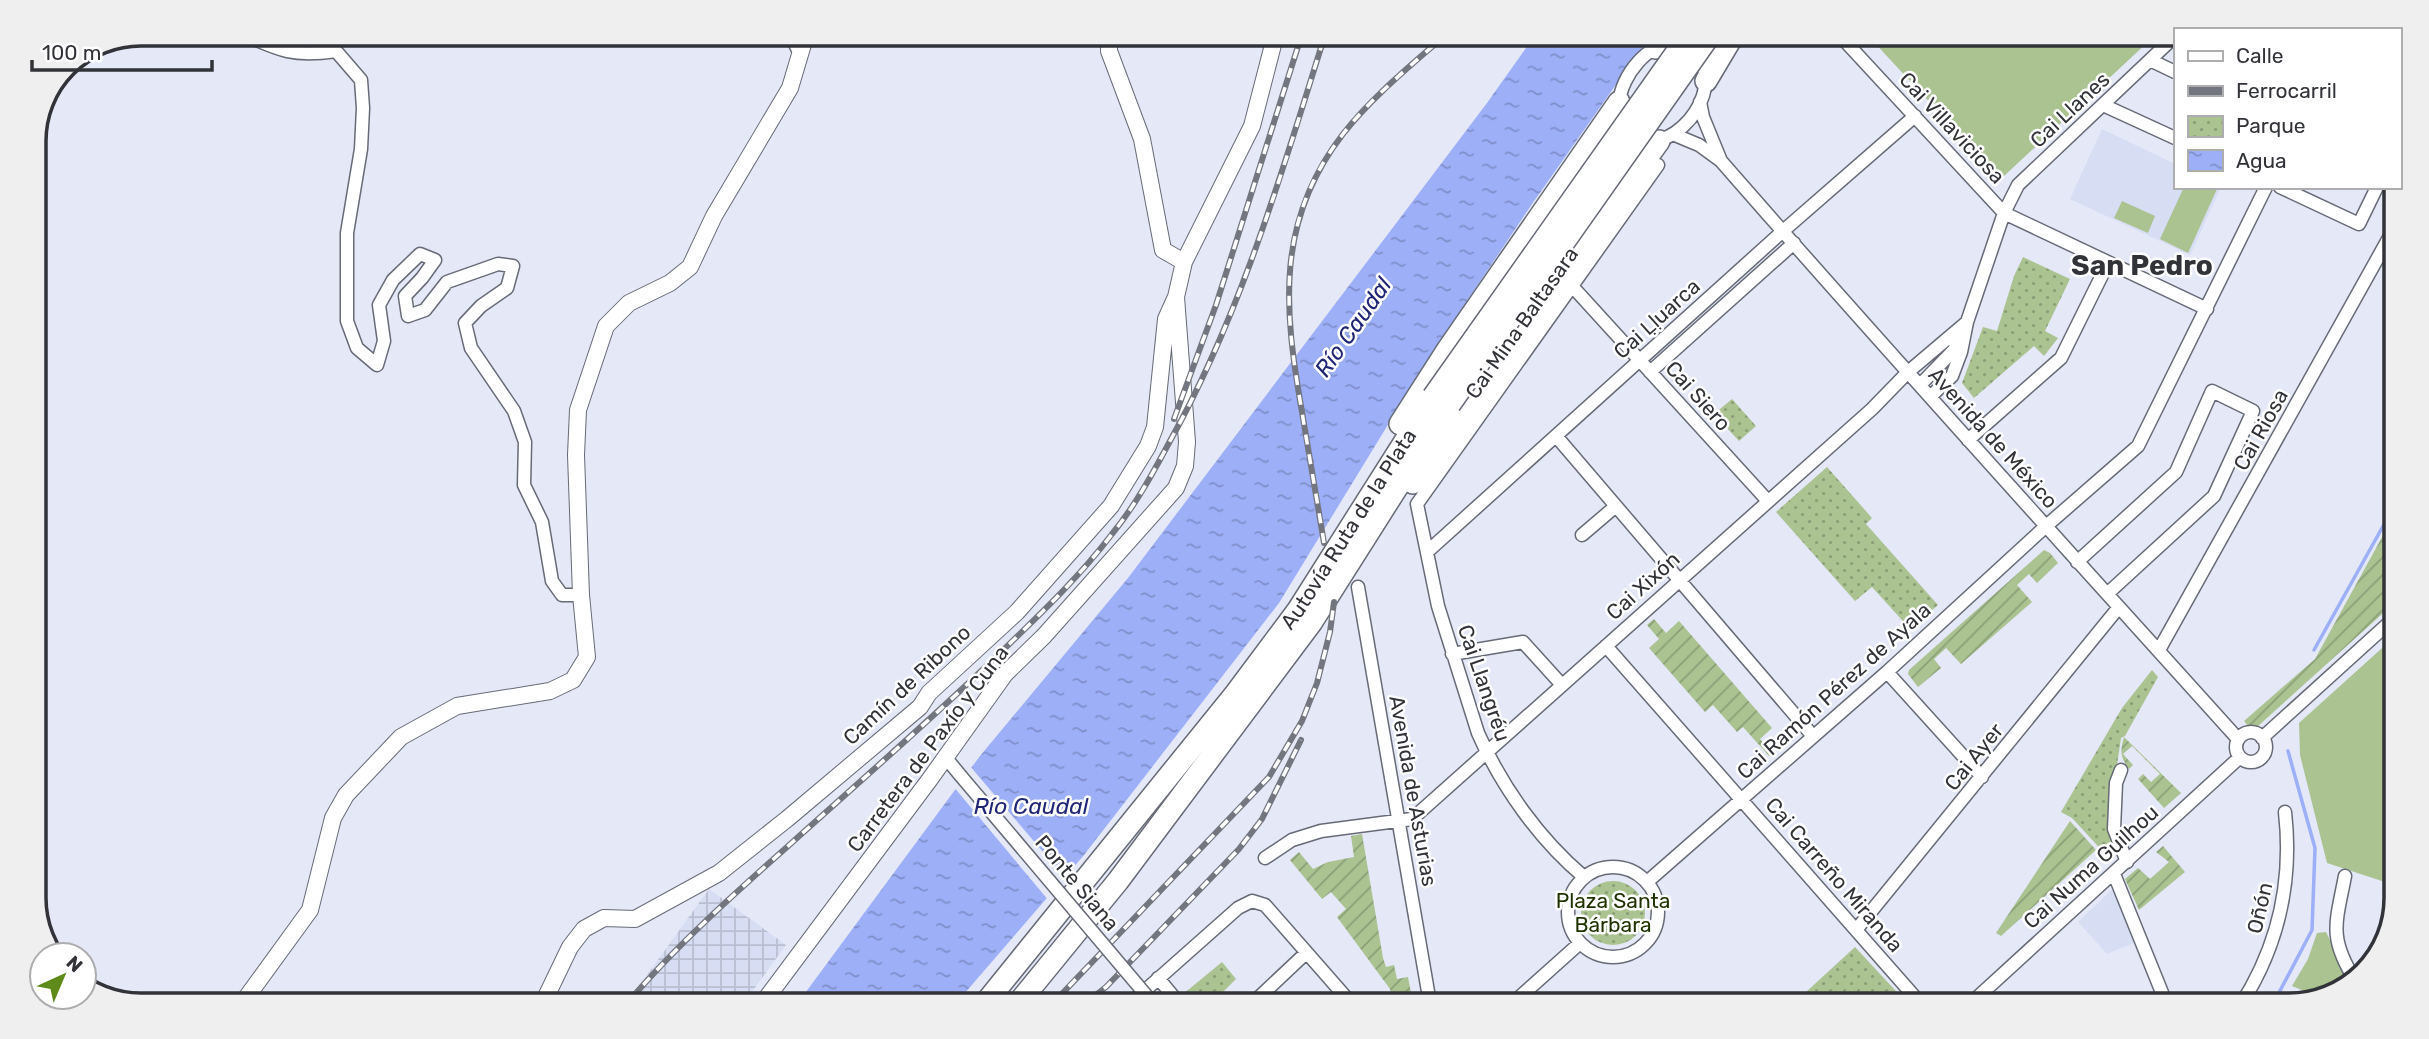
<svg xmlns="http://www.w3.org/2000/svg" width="2429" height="1039" font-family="Rubik,sans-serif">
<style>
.built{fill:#d7ddf2}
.industrial{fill:url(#industrial-grid)}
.grass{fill:#aac391}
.park{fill:url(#park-dots)}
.garden{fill:url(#garden-furrows)}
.water{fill:url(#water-ripples)}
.pier{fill:#e4e8f7}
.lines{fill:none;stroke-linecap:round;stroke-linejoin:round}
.stream{stroke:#9caff7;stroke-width:3.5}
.street-casing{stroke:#676b77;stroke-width:15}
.secondary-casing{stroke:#676b77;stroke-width:18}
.highway-casing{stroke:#676b77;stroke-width:24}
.street{stroke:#fff;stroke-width:12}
.secondary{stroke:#fff;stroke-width:16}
.highway{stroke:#fff;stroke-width:21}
.rail-casing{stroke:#74767f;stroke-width:6}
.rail{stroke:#fff;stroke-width:3.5;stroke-dasharray:10;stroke-linecap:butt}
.street-bridge-casing{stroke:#676b77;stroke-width:15;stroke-linecap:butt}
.highway-bridge-casing{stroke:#676b77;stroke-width:24;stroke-linecap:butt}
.street-bridge{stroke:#fff;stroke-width:12}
.highway-bridge{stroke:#fff;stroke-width:21}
.labels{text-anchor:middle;stroke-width:5;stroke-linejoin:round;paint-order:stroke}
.street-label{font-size:21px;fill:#323339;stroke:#fff}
.park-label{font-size:21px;fill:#1e3200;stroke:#fff}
.water-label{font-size:23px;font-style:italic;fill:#1f2676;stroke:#fff}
.district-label{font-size:28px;font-weight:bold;fill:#323339;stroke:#fff}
.rim{fill:none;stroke:#323339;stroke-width:3.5}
</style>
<defs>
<pattern id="industrial-grid" width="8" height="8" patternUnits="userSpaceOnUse" patternTransform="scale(1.75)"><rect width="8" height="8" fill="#d7ddf2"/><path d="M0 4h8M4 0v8" fill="none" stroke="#b9bed0"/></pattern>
<pattern id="park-dots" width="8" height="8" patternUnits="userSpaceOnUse" patternTransform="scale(1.75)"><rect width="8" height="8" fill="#aac391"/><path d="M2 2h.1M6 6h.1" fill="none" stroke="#8b9f77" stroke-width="1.8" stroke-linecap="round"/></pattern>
<pattern id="garden-furrows" width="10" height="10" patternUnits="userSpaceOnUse" patternTransform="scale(1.75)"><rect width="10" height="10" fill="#aac391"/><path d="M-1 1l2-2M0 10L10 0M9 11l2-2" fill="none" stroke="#8b9f77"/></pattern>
<pattern id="water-ripples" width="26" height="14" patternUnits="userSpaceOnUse" patternTransform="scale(1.75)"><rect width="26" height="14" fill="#9caff7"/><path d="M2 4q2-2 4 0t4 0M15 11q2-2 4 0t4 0" fill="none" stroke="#808fc9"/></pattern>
</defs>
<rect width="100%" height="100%" fill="#e4e8f7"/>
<path class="built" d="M2102 129 2175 164V187H2221L2190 255 2070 199Z
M2115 887 2136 942 2107 954 2078 922Z"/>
<path class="industrial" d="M709 889 786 945 746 1000H629Z"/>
<path class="grass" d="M1872 40 2149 41 2004 176H1998Z
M2184 187H2213L2217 189 2188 253 2160 239Z
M2122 201 2155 216 2148 233 2114 218Z
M2391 640 2388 883 2327 863 2300 755 2299 723Z
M2326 932 2352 984 2349 987 2319 997 2292 986 2308 959 2317 933Z"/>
<path class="park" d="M2023 257 2070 279 2045 331 2058 338 2044 356 2034 346 1974 398 1962 383 1983 327 1997 331 2014 276Z
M1732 399 1756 426 1739 441 1714 414Z
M1827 467 1872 518 1866 524 1938 605 1910 629 1872 587 1855 601 1776 512Z
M2152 670 2158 677 2125 736 2121 738C2116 775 2107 813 2116 850L2108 857 2072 818 2061 812 2122 708Z
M1581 913a32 32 0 1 1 64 0a32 32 0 1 1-64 0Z
M1855 947 1908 1004H1793Z
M1222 962 1236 979 1213 1002H1188L1182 995Z"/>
<path class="garden" d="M2392 519 2391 606 2257 727H2249L2244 721 2315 659Z
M2044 550 2050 553 2058 563 2037 583 2029 574 2017 585 2032 602 1961 664 1946 648 1934 659 1941 668 1918 687 1908 674 1909 670Z
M1654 619 1666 633 1679 621 1772 728 1760 739 1772 753 1769 756 1743 727 1737 732 1713 705 1705 712 1649 648 1659 639 1647 625Z
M2124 737 2181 793 2164 808 2130 770 2138 779 2143 774 2151 782 2160 774 2132 746 2123 754 2133 765 2129 769C2120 757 2120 751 2124 737Z
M2070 821 2096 850 2001 936 1996 933Z
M1362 834 1383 958 1386 967 1394 965 1397 979 1408 977 1413 1003 1393 1002 1390 989 1337 917 1346 909 1331 892 1322 899 1290 860 1299 852 1313 869 1328 862 1354 857 1351 836Z
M2163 846 2185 872 2139 910 2125 879 2138 868 2150 879 2169 862 2156 852Z"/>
<path class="water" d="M1533 38 1648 39 1532 204 1430 356 1279 603 1084 855 958 1001 800 1000 980 756 1128 578 1487 103Z"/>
<path class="pier" d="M969 765 1067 880 1049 901 953 786Z"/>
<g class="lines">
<path class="stream" d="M2314 650 2392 510
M2272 1006 2312 930 2315 848 2288 751"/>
<defs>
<path id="street" d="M243 34C280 51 294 57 336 51L361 80 363 108 361 149 347 233V321L357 348 377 365 384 341 379 305 393 280 420 254 435 260 422 278 405 296 408 316 425 310 447 282 498 264 513 266 507 288 481 306 465 323 471 348 514 411 525 442 524 485 542 522 552 581 562 595H581
M791 36 800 54
M1843 39 2004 213 2207 309
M1675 44C1684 48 1696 53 1701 62 1724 102 1655 174 1624 123 1609 99 1632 61 1654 49 1659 46 1668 45 1675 44Z
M2150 60 2175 72
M1700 102 1703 117 1721 161
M2103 105 2175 138
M1675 135 1699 145 1721 161C1891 356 2065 547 2238 739
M2280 187 2359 224 2377 187
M1572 286 1767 500
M1650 372 1794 243
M1920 385 1954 350 1959 338
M1930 397 1952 376 1961 352 1967 322 2004 213 2018 185 2170 41
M1556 436 1812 735
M1968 440 2061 358 2108 263
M1582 535 1616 506
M1427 552 1783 231 1915 116
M2077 562 2176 472 2212 391 2253 411 2214 496 2107 594
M1358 587 1430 1003
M1606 646 1921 1004
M2159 650 2395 227
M1452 654 1523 642 1562 685
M1887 672 1982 777
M2236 747a15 15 0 1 1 30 0a15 15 0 1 1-30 0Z
M2262 738 2391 621
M946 758 960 775
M2121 770 2116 783 2114 829 2127 862
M1265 858 1292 840 1321 831 1412 819 1872 409 1908 372 1967 322
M1568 912a45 45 0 1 1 90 0a45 45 0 1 1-90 0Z
M2114 874 2167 1005
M2345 876C2336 923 2328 937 2355 980
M1584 877C1539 839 1502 787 1478 733L1438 606 1417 504 1658 165
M1647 882 1887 672 2045 527 2138 446 2266 187
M1856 930 2119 607
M1158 978 1178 1002
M1132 1002 1238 908 1252 901 1265 905 1350 1002
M1254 1002 1306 953
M1513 1003 1580 943
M1969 1005 2239 758
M2240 1006C2278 947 2293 882 2285 812"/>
<path id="secondary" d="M1109 37V51L1142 139 1163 250 1184 262
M246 998 310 910 333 818 346 795 401 737 457 706 550 691 573 680 587 657 581 595 576 455 578 410 606 326 629 303 670 283 690 267 714 216 790 88 804 41 803 36
M545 999 570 947 584 929 604 918 635 919 719 873 787 819 920 707 929 693 1017 612 1111 506 1148 446 1155 427 1166 319 1175 299
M765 1000 930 779 1005 674 1044 636 1176 488 1185 466 1187 442 1176 297 1184 262 1252 126 1275 37"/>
<g id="highway">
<path d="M1655 48 1663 39"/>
<path d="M1706 81 1731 39"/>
<path d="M1400 424 1448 349 1619 102"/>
<path d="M1413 483 1659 141"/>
<path id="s1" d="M987 1001 1236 693 1298 610 1433 397"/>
<path d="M1020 1001 1118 881 1311 623 1450 404"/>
</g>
</defs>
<use href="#street" class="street-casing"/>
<use href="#secondary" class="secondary-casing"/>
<use href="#highway" class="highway-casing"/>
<use href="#street" class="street"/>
<use href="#secondary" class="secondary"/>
<use href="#highway" class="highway"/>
<defs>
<path id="rail" d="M1174 419 1216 305 1301 37
M1324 543C1317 499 1309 456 1302 412 1284 309 1275 222 1343 134 1372 97 1408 68 1442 38
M630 1000C677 945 733 895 787 847 857 784 927 723 995 658 1036 618 1077 580 1112 534 1135 506 1153 473 1170 441 1241 314 1281 175 1324 38
M1055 1001 1269 777 1302 721 1317 683 1330 632 1334 602
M1088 1001 1106 987 1239 849 1262 819 1301 740"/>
</defs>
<use href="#rail" class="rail-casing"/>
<use href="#rail" class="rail"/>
<defs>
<path id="street-bridge" d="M960 775 1152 1002"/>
<path id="highway-bridge" d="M1433 397 1686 39
M1450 404 1707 39"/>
</defs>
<use href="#street-bridge" class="street-bridge-casing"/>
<use href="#highway-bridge" class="highway-bridge-casing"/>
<use href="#street-bridge" class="street-bridge"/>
<use href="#highway-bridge" class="highway-bridge"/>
</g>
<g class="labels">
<g class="street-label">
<text transform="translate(2070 110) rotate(-43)" y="7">Cai Llanes</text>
<text transform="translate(1952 128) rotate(47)" y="7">Cai Villaviciosa</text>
<text transform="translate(1657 319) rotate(-42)" y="7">Cai Ḷḷuarca</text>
<text transform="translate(1522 323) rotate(-55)" y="7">Cai Mina Baltasara</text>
<text transform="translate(1698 396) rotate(48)" y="7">Cai Siero</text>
<text transform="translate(2261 430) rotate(-61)" y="7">Cai Riosa</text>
<text transform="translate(1993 438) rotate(48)" y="7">Avenida de México</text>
<text dy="7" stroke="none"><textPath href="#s1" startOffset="595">Autovía Ruta de la Plata</textPath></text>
<text transform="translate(1643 586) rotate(-42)" y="7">Cai Xixón</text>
<text transform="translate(1484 683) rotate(71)" y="7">Cai Llangréu</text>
<text transform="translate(907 685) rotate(-43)" y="7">Camín de Ribono</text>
<text transform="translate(1834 691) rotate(-42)" y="7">Cai Ramón Pérez de Ayala</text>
<text transform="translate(928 749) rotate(-53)" y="7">Carretera de Paxío y Cuna</text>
<text transform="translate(1974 757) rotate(-51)" y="7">Cai Ayer</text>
<text transform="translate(1413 791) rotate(80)" y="7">Avenida de Asturias</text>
<text transform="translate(2091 867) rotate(-42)" y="7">Cai Numa Guilhou</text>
<text transform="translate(1834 875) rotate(49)" y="7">Cai Carreño Miranda</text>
<text transform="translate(1077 883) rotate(50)" y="7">Ponte Siana</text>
<text transform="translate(2260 908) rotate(-77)" y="7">Oñón</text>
</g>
<g class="park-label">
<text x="1613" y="908">Plaza Santa<tspan x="1613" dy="24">Bárbara</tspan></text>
</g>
<g class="water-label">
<text transform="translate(1353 327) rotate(-55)" y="8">Río Caudal</text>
<text x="1031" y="814">Río Caudal</text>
</g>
<g class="district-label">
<text x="2142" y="275">San Pedro</text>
</g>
</g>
<path d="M0 0H2429V1039H0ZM141 46H2289A95 95 0 0 1 2384 141V898A95 95 0 0 1 2289 993H141A95 95 0 0 1 46 898V141A95 95 0 0 1 141 46Z" fill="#efefef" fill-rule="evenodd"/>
<path class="rim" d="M141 46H2289A95 95 0 0 1 2384 141V898A95 95 0 0 1 2289 993H141A95 95 0 0 1 46 898V141A95 95 0 0 1 141 46Z"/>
<rect x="2174" y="28" width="228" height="161" fill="#ffffff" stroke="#adadb0" stroke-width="2"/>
<rect x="2188" y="51" width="35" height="10" fill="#ffffff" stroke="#adadb0" stroke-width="2"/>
<text x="2236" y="63" font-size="21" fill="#323339">Calle</text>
<rect x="2188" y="86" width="35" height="10" fill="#74767f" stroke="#adadb0" stroke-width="2"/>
<text x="2236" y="98" font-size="21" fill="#323339">Ferrocarril</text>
<rect x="2188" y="116" width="35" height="21" fill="url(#park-dots)" stroke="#adadb0" stroke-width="2"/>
<text x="2236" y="133" font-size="21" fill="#323339">Parque</text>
<rect x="2188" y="150" width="35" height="21" fill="url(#water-ripples)" stroke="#adadb0" stroke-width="2"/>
<text x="2236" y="168" font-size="21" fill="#323339">Agua</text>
<g transform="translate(63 976) rotate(44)"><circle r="33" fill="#ffffff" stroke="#adadb0" stroke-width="2"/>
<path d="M0-5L12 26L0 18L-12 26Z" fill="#5e8a1a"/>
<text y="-10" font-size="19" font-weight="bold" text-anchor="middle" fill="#323339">N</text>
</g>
<path d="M32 60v10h180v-10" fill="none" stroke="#323339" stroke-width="3.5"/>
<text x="42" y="60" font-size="21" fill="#323339" stroke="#ffffff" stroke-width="5" paint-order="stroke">100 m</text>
</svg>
